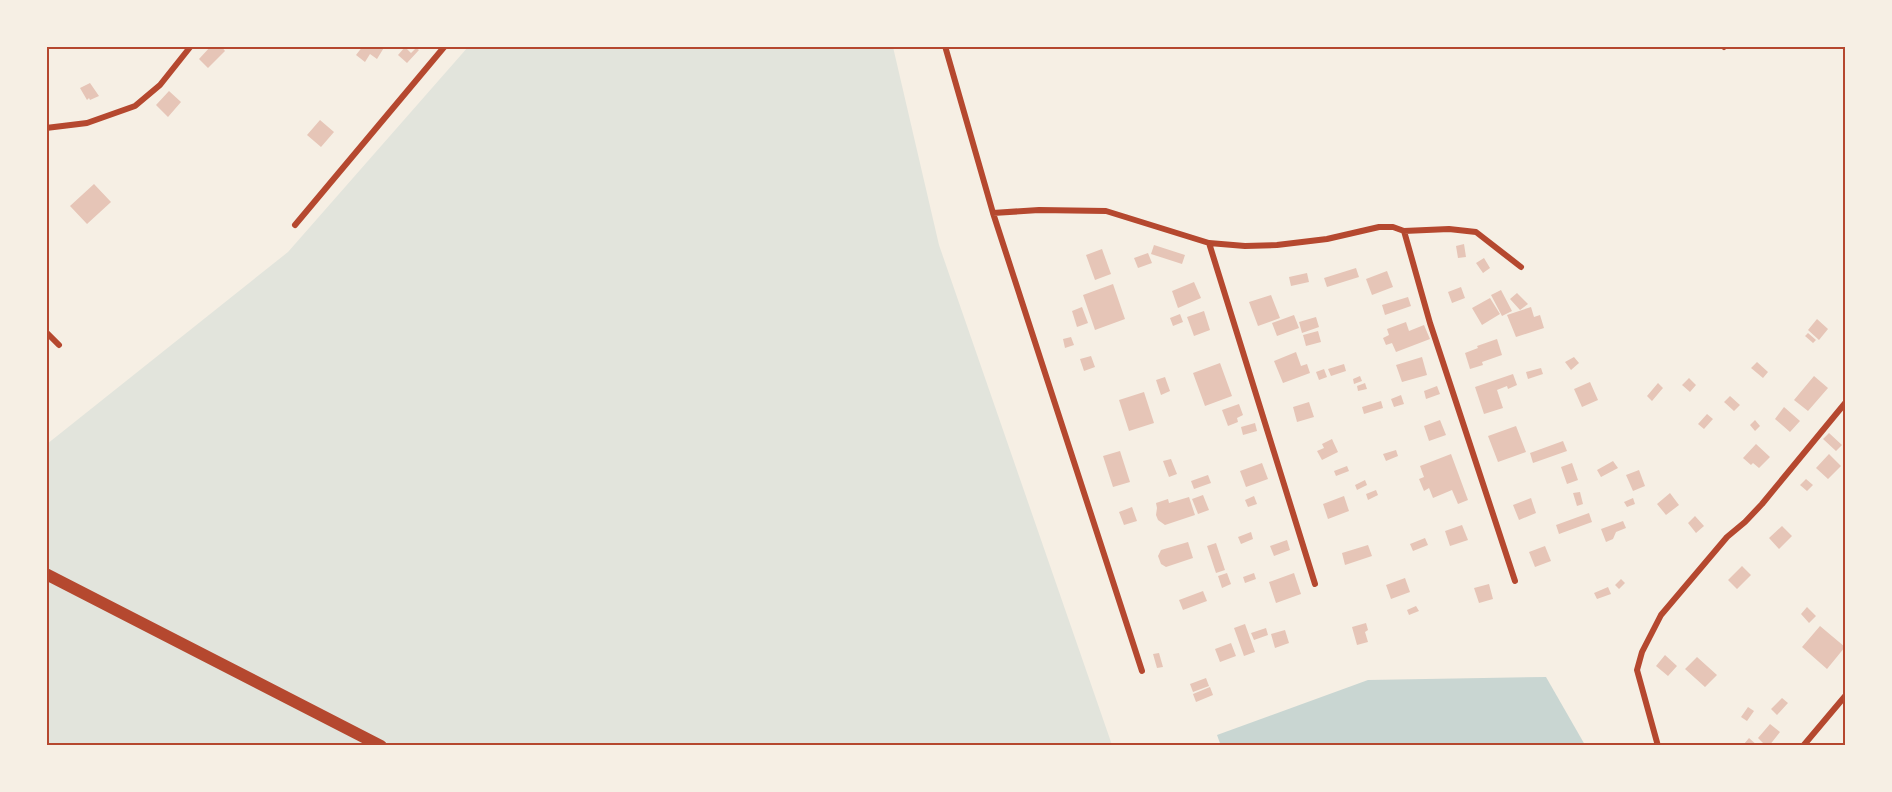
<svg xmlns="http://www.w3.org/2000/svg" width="1892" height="792" font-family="'Asap Condensed',sans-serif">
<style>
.green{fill:#e2e4dc}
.water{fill:#c9d6d2}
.building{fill:#e6c5b7}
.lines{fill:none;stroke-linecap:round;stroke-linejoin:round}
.minor{stroke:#b5482f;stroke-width:6}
.trunk{stroke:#b5482f;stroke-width:12}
.neatline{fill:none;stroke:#b5482f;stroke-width:2}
</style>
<rect width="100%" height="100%" fill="#f6efe4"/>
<path class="green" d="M468 47H893L939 245 1112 745 47 746V444L288 252Z"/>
<path class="water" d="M1546 677 1585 745 1221 746 1217 735 1368 680Z"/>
<path class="building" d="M211 46H221L225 51 208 68 199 59Z
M363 46H385L377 59 370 54 365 62 356 55Z
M405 47 411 53 416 48 419 50 407 63 398 55Z
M90 83 99 96 90 100 89 98 87 100 80 88Z
M169 91 181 102 168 117 156 105Z
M320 120 334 132 321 147 307 135Z
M94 184 111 202 87 224 70 206Z
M1464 244 1466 257 1458 258 1456 246Z
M1154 245 1185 255 1182 264 1151 254Z
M1102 249 1111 274 1095 280 1086 255Z
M1148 253 1152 263 1138 268 1134 258Z
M1484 258 1490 268 1483 273 1476 263Z
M1356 268 1359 277 1327 287 1324 278Z
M1387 271 1393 287 1372 295 1366 279Z
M1307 273 1309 282 1291 286 1289 277Z
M1194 282 1201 298 1178 308 1172 291Z
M1113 284 1125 319 1095 330 1083 295Z
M1461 287 1465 298 1452 303 1448 292Z
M1501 290 1512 311 1502 316 1491 295Z
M1517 293 1528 304 1520 310 1510 299Z
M1271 295 1280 318 1258 326 1249 302Z
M1408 297 1411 306 1385 315 1382 305Z
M1490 298 1500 314 1482 325 1472 308Z
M1082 307 1088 323 1077 327 1072 311Z
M1531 307 1534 317 1540 315 1544 328 1516 337 1507 315Z
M1204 311 1210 330 1194 336 1187 317Z
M1180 314 1183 322 1173 326 1170 318Z
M1294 315 1299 328 1277 336 1272 323Z
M1316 317 1319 327 1302 333 1299 322Z
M1817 319 1828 329 1819 340 1808 330Z
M1406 322 1409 331 1424 325 1430 339 1396 352 1392 343 1386 345 1383 338 1389 335 1387 329Z
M1318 331 1321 342 1306 346 1303 335Z
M1808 333 1816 340 1813 343 1805 336Z
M1071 337 1074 345 1065 348 1063 339Z
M1497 339 1502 355 1482 362 1483 365 1470 369 1465 353 1478 348 1477 346Z
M1296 352 1301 366 1307 364 1310 373 1283 383 1274 361Z
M1091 356 1095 367 1084 371 1080 359Z
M1422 357 1427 375 1402 382 1396 365Z
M1574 357 1579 363 1571 370 1565 362Z
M1757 362 1768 372 1763 378 1751 368Z
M1220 363 1232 396 1205 406 1193 373Z
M1344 364 1346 371 1331 376 1328 369Z
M1541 368 1543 374 1528 379 1526 372Z
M1324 369 1327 377 1319 380 1316 372Z
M1513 374 1517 385 1508 389 1507 386 1497 390 1503 408 1484 414 1475 387Z
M1360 376 1362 381 1354 384 1353 379Z
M1814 376 1828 388 1808 411 1794 400Z
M1165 377 1170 391 1161 395 1156 380Z
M1689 378 1696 385 1690 392 1682 385Z
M1590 382 1598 400 1582 407 1574 389Z
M1365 383 1367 389 1358 391 1357 386Z
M1658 383 1663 388 1652 401 1647 396Z
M1437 386 1440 394 1426 399 1424 391Z
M1144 392 1154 423 1129 431 1119 400Z
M1401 395 1404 404 1394 407 1391 399Z
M1730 396 1740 405 1734 411 1724 402Z
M1381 401 1383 408 1364 414 1362 407Z
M1309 402 1314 417 1297 422 1293 407Z
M1239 404 1243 415 1237 418 1238 422 1228 426 1222 410Z
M1784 407 1800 421 1790 432 1775 419Z
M1707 414 1713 419 1704 429 1698 424Z
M1440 420 1446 435 1429 441 1424 426Z
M1755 420 1760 426 1755 431 1750 425Z
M1255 423 1257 431 1243 435 1241 427Z
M1516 426 1526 452 1498 462 1488 436Z
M1829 433 1842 445 1836 451 1823 439Z
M1332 439 1338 452 1322 460 1317 451 1324 448 1322 444Z
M1563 441 1567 451 1533 463 1530 453Z
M1756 444 1770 457 1759 468 1753 463 1751 465 1743 458Z
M1396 450 1398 456 1386 461 1383 454Z
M1120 451 1130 482 1113 487 1103 456Z
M1451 454 1468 500 1458 504 1452 490 1433 498 1429 488 1424 491 1419 479 1424 477 1420 466Z
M1829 454 1841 466 1828 479 1816 468Z
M1171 459 1177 474 1169 477 1163 461Z
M1613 461 1618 468 1601 477 1597 470Z
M1262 463 1268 479 1246 487 1240 471Z
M1572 463 1578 480 1567 484 1561 467Z
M1347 466 1349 471 1336 476 1334 471Z
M1639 470 1645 486 1633 491 1626 475Z
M1208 475 1211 483 1194 489 1191 481Z
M1806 479 1813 485 1807 491 1800 485Z
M1365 480 1367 485 1357 490 1355 485Z
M1376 490 1378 495 1368 500 1366 494Z
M1580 492 1583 504 1577 506 1573 493Z
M1670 493 1679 505 1666 515 1657 504Z
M1203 495 1209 510 1198 514 1192 499Z
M1254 496 1257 504 1248 507 1245 500Z
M1344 496 1349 511 1328 519 1323 504Z
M1189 497 1195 515 1165 525 1158 520 1156 515 1157 508 1156 503 1168 499 1169 503Z
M1531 498 1536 513 1519 520 1513 505Z
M1633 498 1635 504 1627 507 1624 502Z
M1132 507 1137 521 1124 525 1119 512Z
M1589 513 1592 522 1559 534 1556 525Z
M1695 516 1704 526 1696 533 1688 523Z
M1623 521 1626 528 1616 532 1613 539 1606 542 1601 529Z
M1462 525 1468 540 1450 546 1445 531Z
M1782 526 1792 536 1779 549 1769 538Z
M1251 532 1253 539 1241 544 1238 537Z
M1425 538 1428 545 1413 551 1410 544Z
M1287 540 1290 550 1274 556 1270 546Z
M1188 542 1193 558 1166 567 1161 564 1158 556 1161 550Z
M1216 543 1225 570 1216 573 1207 546Z
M1368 545 1372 556 1345 565 1342 553Z
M1545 546 1551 561 1535 567 1529 552Z
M1742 566 1751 575 1737 589 1728 580Z
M1227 573 1231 584 1222 588 1218 576Z
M1254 573 1256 579 1245 583 1243 577Z
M1294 573 1301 594 1276 603 1269 582Z
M1405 578 1410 592 1391 599 1386 585Z
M1621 579 1625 583 1619 589 1615 585Z
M1489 584 1493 599 1479 603 1474 588Z
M1608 587 1611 594 1597 599 1594 593Z
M1203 591 1207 601 1183 610 1179 600Z
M1416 606 1419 611 1409 615 1407 610Z
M1807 607 1816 616 1809 623 1801 614Z
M1366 623 1368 630 1365 632 1368 642 1357 645 1352 627Z
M1245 624 1255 652 1244 656 1234 628Z
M1820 626 1845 647 1827 669 1802 647Z
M1266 628 1268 635 1254 640 1251 633Z
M1285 630 1289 643 1275 648 1271 634Z
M1231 643 1236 656 1220 662 1215 649Z
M1159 653 1163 667 1157 668 1153 654Z
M1665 655 1677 666 1668 676 1656 666Z
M1697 657 1717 675 1705 687 1685 669Z
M1206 678 1209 686 1193 692 1190 684Z
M1210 687 1213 695 1196 702 1193 694Z
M1782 698 1788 703 1777 715 1771 709Z
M1748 707 1754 711 1747 721 1741 717Z
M1770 724 1780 732 1769 746H1766L1758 738Z
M1749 738 1758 746 1744 744Z"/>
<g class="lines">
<path class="minor" d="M945 46 993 213 1142 671
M1724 47 1725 46
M46 128 87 123 135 106 160 85 191 46
M993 213 1039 210 1106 211 1209 243 1245 246 1277 245 1327 239 1379 227H1393L1404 231 1449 229 1476 232 1521 267
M295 225 445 46
M1404 231 1430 323 1515 581
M1209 243 1315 584
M46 332 59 345
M1658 746 1637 670 1642 652 1661 615 1727 537 1745 522 1762 504 1846 402
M1803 746 1846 695"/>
<path class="trunk" d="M46 574 381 746"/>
</g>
<rect width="1892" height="792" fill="none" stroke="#f6efe4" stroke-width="96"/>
<rect x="48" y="48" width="1796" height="696" class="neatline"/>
</svg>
